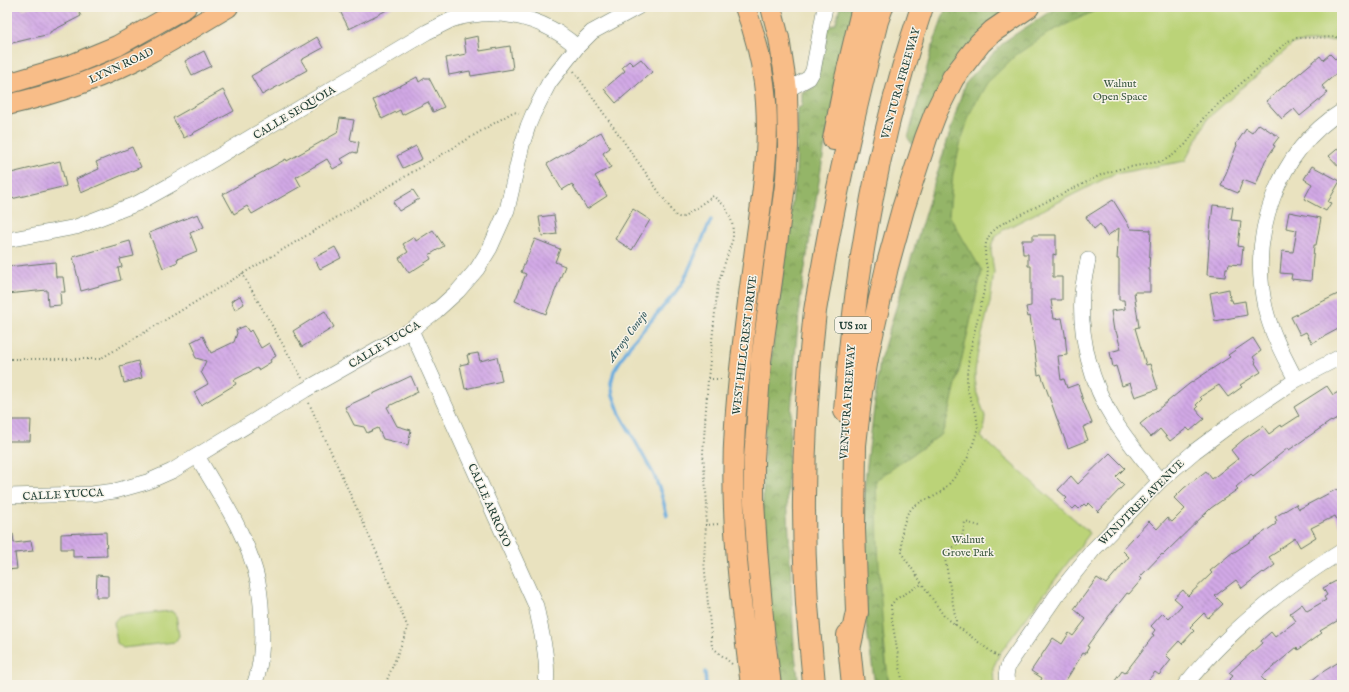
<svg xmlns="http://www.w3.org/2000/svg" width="1349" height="692" font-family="'IM FELL English',serif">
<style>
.forest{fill:url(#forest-crowns);stroke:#5a794e}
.park{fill:#bbd378;stroke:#6d8856}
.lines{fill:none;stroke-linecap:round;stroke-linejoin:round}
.stream{stroke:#69acde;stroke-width:3.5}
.building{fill:url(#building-back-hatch)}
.minor-casing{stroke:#667765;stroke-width:16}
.major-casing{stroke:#667765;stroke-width:22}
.highway-casing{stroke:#667765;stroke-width:24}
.path{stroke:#667765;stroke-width:2;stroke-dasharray:1 3;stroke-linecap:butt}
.minor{stroke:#fff;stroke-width:15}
.major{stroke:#f8bd88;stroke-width:20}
.highway{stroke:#f8bd88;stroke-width:22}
.labels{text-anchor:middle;stroke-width:3;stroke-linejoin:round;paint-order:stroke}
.shield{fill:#f7f3e8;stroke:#60746a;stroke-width:1}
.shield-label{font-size:10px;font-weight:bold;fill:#1f3d34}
.street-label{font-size:11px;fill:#1f3d34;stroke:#f7f3e8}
.park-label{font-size:11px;fill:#3e5b42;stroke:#f7f3e8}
.water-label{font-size:12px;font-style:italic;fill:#32595e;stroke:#f7f3e8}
</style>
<defs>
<pattern id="forest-crowns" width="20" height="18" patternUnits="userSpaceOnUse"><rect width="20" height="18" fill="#94b568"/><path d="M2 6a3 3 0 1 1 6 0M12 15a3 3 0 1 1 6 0" fill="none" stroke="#789456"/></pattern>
<pattern id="building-back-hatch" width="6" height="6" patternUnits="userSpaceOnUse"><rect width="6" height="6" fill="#d2a9e6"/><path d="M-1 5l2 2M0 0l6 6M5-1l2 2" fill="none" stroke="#aa8bbb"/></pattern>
</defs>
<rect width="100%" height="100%" fill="#f7f3e8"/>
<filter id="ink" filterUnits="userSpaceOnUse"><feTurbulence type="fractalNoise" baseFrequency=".025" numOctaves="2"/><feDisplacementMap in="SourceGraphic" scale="8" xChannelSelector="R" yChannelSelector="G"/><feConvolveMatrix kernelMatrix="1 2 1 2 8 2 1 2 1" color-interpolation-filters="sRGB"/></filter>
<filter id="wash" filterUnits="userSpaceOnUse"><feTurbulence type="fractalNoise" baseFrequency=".012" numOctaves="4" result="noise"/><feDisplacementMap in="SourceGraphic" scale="16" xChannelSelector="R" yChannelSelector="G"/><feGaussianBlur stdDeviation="0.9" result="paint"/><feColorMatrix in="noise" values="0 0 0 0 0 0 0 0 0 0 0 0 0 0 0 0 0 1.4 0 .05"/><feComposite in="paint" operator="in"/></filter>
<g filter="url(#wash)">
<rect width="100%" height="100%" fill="#e9e2bf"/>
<path class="forest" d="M840 7H857L842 63 824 151 801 293 796 345 791 413 787 492 794 647 799 685H782L768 605 762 542 765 406 796 173 798 108 802 106V92L813 88 825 48 827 28 836 23Z
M946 7H1017L916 144H912L908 138 933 45Z
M1057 7H1103L1050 32 970 113 961 142 953 174 949 215 982 271 950 410 942 434 876 480 884 650 889 685H875L866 623 864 489 880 360 965 83 1005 41Z"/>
<path class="park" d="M1103 7H1342V40L1294 43 1208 118 1185 161 1114 174 1003 230 996 236 992 243 991 251 994 272 990 302 978 351 975 371V388L985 416 984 429 981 437 1090 533 1000 653 993 668 994 685H889C880 617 878 549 876 480L942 434 950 410 982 271 949 215 953 174 961 142 970 113 987 83 1016 55 1050 32Z
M171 611 176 614 179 636 175 642 123 648 117 643 114 622 119 616Z"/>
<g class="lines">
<path class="stream" d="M667 515 661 493 654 475 620 414 613 395 611 383 614 371 630 345 675 293 684 280 711 220
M705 672 706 685"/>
</g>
<g id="blocks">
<path class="building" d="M18 7H22V9L30 7H76L81 16 50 32V34L8 44 7 39V10Z
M348 7H393L349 29 340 11Z
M478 36 480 51 510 46 513 69 471 76 470 71 449 75 446 58 466 54 464 39Z
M317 37 323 48 301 60 307 70 262 95 251 76Z
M204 51 211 66 192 75 185 61Z
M1342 53V79L1337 73 1322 86 1328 93 1300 116 1294 109 1282 119 1266 101 1320 56 1323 60 1330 54 1335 59Z
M641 59 652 72 616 103 604 89 625 71 622 67 629 61 633 65Z
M417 77 419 82 425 78H429L444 107 433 112 428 102 402 115 400 110 382 119 373 100Z
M223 90 234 111 184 138 173 118Z
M340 118 354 120 350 140 359 142 357 153 353 152 341 159 344 163 333 169 327 159 296 177 301 186 252 214 247 206 234 214 223 194 286 159 287 161 337 133Z
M1259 124 1279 137 1273 145 1275 146 1265 161 1256 185 1243 180 1238 193 1221 186 1237 145 1236 144 1246 129 1252 133Z
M601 132 610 148 603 153 611 167 595 176 607 196 587 209 572 184 562 190 547 164Z
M1342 145V170L1329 156Z
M416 146 422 159 403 168 397 156Z
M132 147 141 167 81 193 76 179 99 169 96 162Z
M60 161 66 186 7 200V174Z
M1312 166 1340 181 1328 202 1331 203 1326 211 1304 199 1312 184 1304 179Z
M413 190 419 199 399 211 393 202Z
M1113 200 1131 229 1151 230 1149 270H1150V292H1134L1139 327 1135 328 1146 365 1150 364 1158 389 1135 397 1130 383 1122 386 1116 366 1113 367 1110 352 1121 349 1116 331H1114L1111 311 1125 309 1124 300H1119V259H1117L1119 228 1107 236 1100 224 1094 229 1086 217Z
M1213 205 1233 207 1231 220 1241 221 1238 246 1243 247 1241 265 1229 264 1228 268H1226L1225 277 1207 275 1210 231Z
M633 209 650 220 632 250 615 239Z
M1289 212 1321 218 1316 245H1314L1311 281 1291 279 1292 274 1280 273 1282 251 1293 252 1297 230 1286 228Z
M198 214 204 227 190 233 197 251 177 259 178 262 163 268 149 233Z
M554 215 557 234 542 236 539 217Z
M433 230 444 246 429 255 431 259 409 273 399 258 408 252 403 244 414 237 416 241Z
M1033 235H1056V255L1053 254V277H1062V300H1051L1054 319 1062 318 1065 334 1067 355 1058 356 1061 380 1064 379 1067 388 1078 384 1083 401 1092 423 1083 427 1088 440 1068 448 1056 416 1041 374 1038 375 1030 316 1028 317 1026 307 1031 306V266H1028V254H1023L1022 240H1033Z
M535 239 560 249 555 262 565 266 546 314 515 301 526 274 521 272Z
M130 241 134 256 120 259 122 267 118 268 121 280 81 291 73 257Z
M335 247 341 258 320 269 314 258Z
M55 262 56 277H63L65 292H60L61 305 48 306 47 290 7 294V267Z
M1229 289 1230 300H1232L1233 303 1245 301 1247 315 1215 321 1210 293Z
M1342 292V327L1312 343 1306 332 1300 335 1291 317Z
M240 296 244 304 235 310 231 301Z
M325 311 334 327 302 347 293 331Z
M245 326 249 332 251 330 261 348 269 343 276 356 270 360 271 362 258 370 257 368 234 380 236 384 201 405 194 392 208 384 201 372 206 361 196 358 194 354 195 351 191 342 203 336 211 353 234 342 237 333 236 330Z
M1253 338 1261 351 1253 357 1256 362 1255 363 1261 372 1240 385 1242 387 1228 397 1219 385 1200 397 1202 399 1196 405 1198 407 1196 409 1204 419 1190 431 1187 428 1170 441 1160 429 1151 437 1140 424 1189 384 1230 357 1228 355Z
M478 353 480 361 497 357 502 381 465 389 460 365 469 363 467 355Z
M138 361 142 378 124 383 120 366Z
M411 376 418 392 387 407 397 426 411 430 408 445 383 439 378 428 367 433 364 427 354 425 345 407Z
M1327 386 1333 395 1342 390V416L1332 422 1331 421 1289 450 1288 448 1253 476 1251 474 1236 487 1238 489 1211 508 1163 555 1162 554 1140 577 1142 579 1129 594 1127 593 1109 616 1087 646 1089 647 1085 654 1083 653 1063 685H1045L1040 682 1042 678 1031 671 1053 638 1062 644 1069 633 1073 636 1086 619 1074 609 1097 578 1106 584 1129 557 1122 550 1133 538 1149 521 1157 529 1167 518 1172 522 1185 509 1174 498 1184 488 1206 471 1212 479 1238 459 1231 450 1244 439 1263 426 1269 434 1281 425 1282 427 1299 416 1294 407Z
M7 420H31L30 441H7Z
M1110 453 1125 468 1116 477 1124 485 1098 512 1089 503 1086 506 1084 504 1079 509 1076 506 1073 509 1064 501 1067 498 1058 490 1071 476 1078 484Z
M1337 489 1342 500V529L1335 516 1311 528 1316 537 1300 547 1295 538 1279 549 1280 550 1269 557 1275 565 1264 573 1263 572 1242 588 1236 580 1215 596 1223 604 1208 618 1204 613 1190 627 1194 631 1182 644 1179 641 1166 655 1171 660 1159 675 1155 672 1144 685H1112L1122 671 1125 673 1154 635 1152 634 1155 630 1151 626 1163 613 1169 619 1182 605 1174 598 1183 590 1188 596 1212 573 1210 571 1233 552V553L1276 524 1275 522 1277 521 1275 517 1296 504 1299 509Z
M106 532 107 556 73 557V549H61V534Z
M13 534 14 543 31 541 33 551 15 553 17 569 7 570V535Z
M97 575 108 576V597H96Z
M1336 581 1342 590V618L1320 631 1322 633 1298 650 1297 647 1261 677 1269 685H1224L1233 676 1229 673 1242 661 1262 643 1261 641 1271 632 1275 637 1296 621 1290 613 1302 604 1307 611 1326 600 1324 597 1327 595 1323 588Z
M1342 660V685H1306L1321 673Z"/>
</g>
</g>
<g filter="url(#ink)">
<use href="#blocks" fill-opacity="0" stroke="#667765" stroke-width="1"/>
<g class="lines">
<defs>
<path id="minor" d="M787 90 809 78 813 71 825 7
M7 240 76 227 138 203 174 183 427 32C435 28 443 24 451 20 461 16 472 15 481 14 518 12 550 23 577 47
M1088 260C1086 271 1083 282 1082 294 1079 336 1091 384 1114 420 1127 441 1144 461 1160 481
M411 330 536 606C541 632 549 659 546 685
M1296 380C1284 357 1271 333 1265 307 1249 234 1277 152 1342 111
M197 456C220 495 248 536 258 582 261 598 262 615 262 631 262 649 261 668 254 685
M7 496 91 494 115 491 147 482 172 471 305 390 411 330 436 311 458 291 477 269 490 248 507 210 522 145 528 126 533 114 549 83 577 47 592 32 638 7
M1008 685C1005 677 1006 672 1009 664L1056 596 1093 550 1160 481 1195 451 1234 422 1296 380 1342 356
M1185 685C1229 630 1282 588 1342 551"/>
<path id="major" d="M745 7C754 31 761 58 764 83 771 133 764 184 757 234 749 297 739 361 735 425 729 512 740 599 751 685
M771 7 779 38 787 90 788 146 786 178 761 361 754 459V502L757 549 765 640 771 685
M7 84 71 65 117 46 186 7
M7 105C56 94 105 77 149 53 176 39 202 22 228 7"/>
<path id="highway" d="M834 139 846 78 863 7
M845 411C854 274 878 137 922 7
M848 635 853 685
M849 650 857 612 854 529 855 445 861 392 869 348 887 267 903 209 926 138 936 112 953 78 980 43 993 31 1028 7
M814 685C812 658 809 631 807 604 801 507 804 408 815 311 818 292 822 273 825 255 839 176 858 98 877 21L882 7"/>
</defs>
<use href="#minor" class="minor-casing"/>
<use href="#major" class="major-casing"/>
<use href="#highway" class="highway-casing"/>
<path class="path" d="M574 71 676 216 679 217H683L713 196 725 206 732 222 733 231V238L718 284 708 379 703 453 707 504 704 561 712 647 732 664
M242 273 302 378
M7 359H100L513 112 519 113
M708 379H723
M309 403 376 551 408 628 385 685
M705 525 719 524
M955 625 956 621 944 553 961 542 965 522 980 526
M998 657 944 616 902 554V530L907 514 913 507 922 501 931 498 940 493 949 484 958 473 968 457 974 441 978 427 976 413 967 389V374L969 356 988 273 986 263 985 253 986 243 990 234 1000 225 1009 220 1103 174 1119 169 1163 161 1173 155 1186 144 1204 117 1288 41 1297 38 1342 37
M903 685 892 620 891 605 896 599 922 584"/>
<use href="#minor" class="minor"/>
<use href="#major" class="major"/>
<use href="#highway" class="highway"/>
</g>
</g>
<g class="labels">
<rect class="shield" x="835" y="317" width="36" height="16" rx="3"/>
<g class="shield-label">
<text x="853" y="329">US 101</text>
</g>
<g class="street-label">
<text transform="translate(121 65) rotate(-25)" y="4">LYNN ROAD</text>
<text transform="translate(900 83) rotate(-74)" y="4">VENTURA FREEWAY</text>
<text transform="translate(294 112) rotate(-31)" y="4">CALLE SEQUOIA</text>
<text transform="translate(384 344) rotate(-31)" y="4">CALLE YUCCA</text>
<text transform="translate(744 345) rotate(-83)" y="4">WEST HILLCREST DRIVE</text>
<text transform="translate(847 402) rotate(-86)" y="4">VENTURA FREEWAY</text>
<text transform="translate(63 494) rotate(-3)" y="4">CALLE YUCCA</text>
<text transform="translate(1141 502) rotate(-45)" y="4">WINDTREE AVENUE</text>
<text transform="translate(490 505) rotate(66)" y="4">CALLE ARROYO</text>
</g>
<g class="park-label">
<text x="1120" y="87">Walnut<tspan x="1120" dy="13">Open Space</tspan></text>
<text x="968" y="543">Walnut<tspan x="968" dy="13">Grove Park</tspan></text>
</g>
<g class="water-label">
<text transform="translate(627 336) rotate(-54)" y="4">Arroyo Conejo</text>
</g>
</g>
<rect width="1349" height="692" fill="none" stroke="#f7f3e8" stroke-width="24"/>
</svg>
